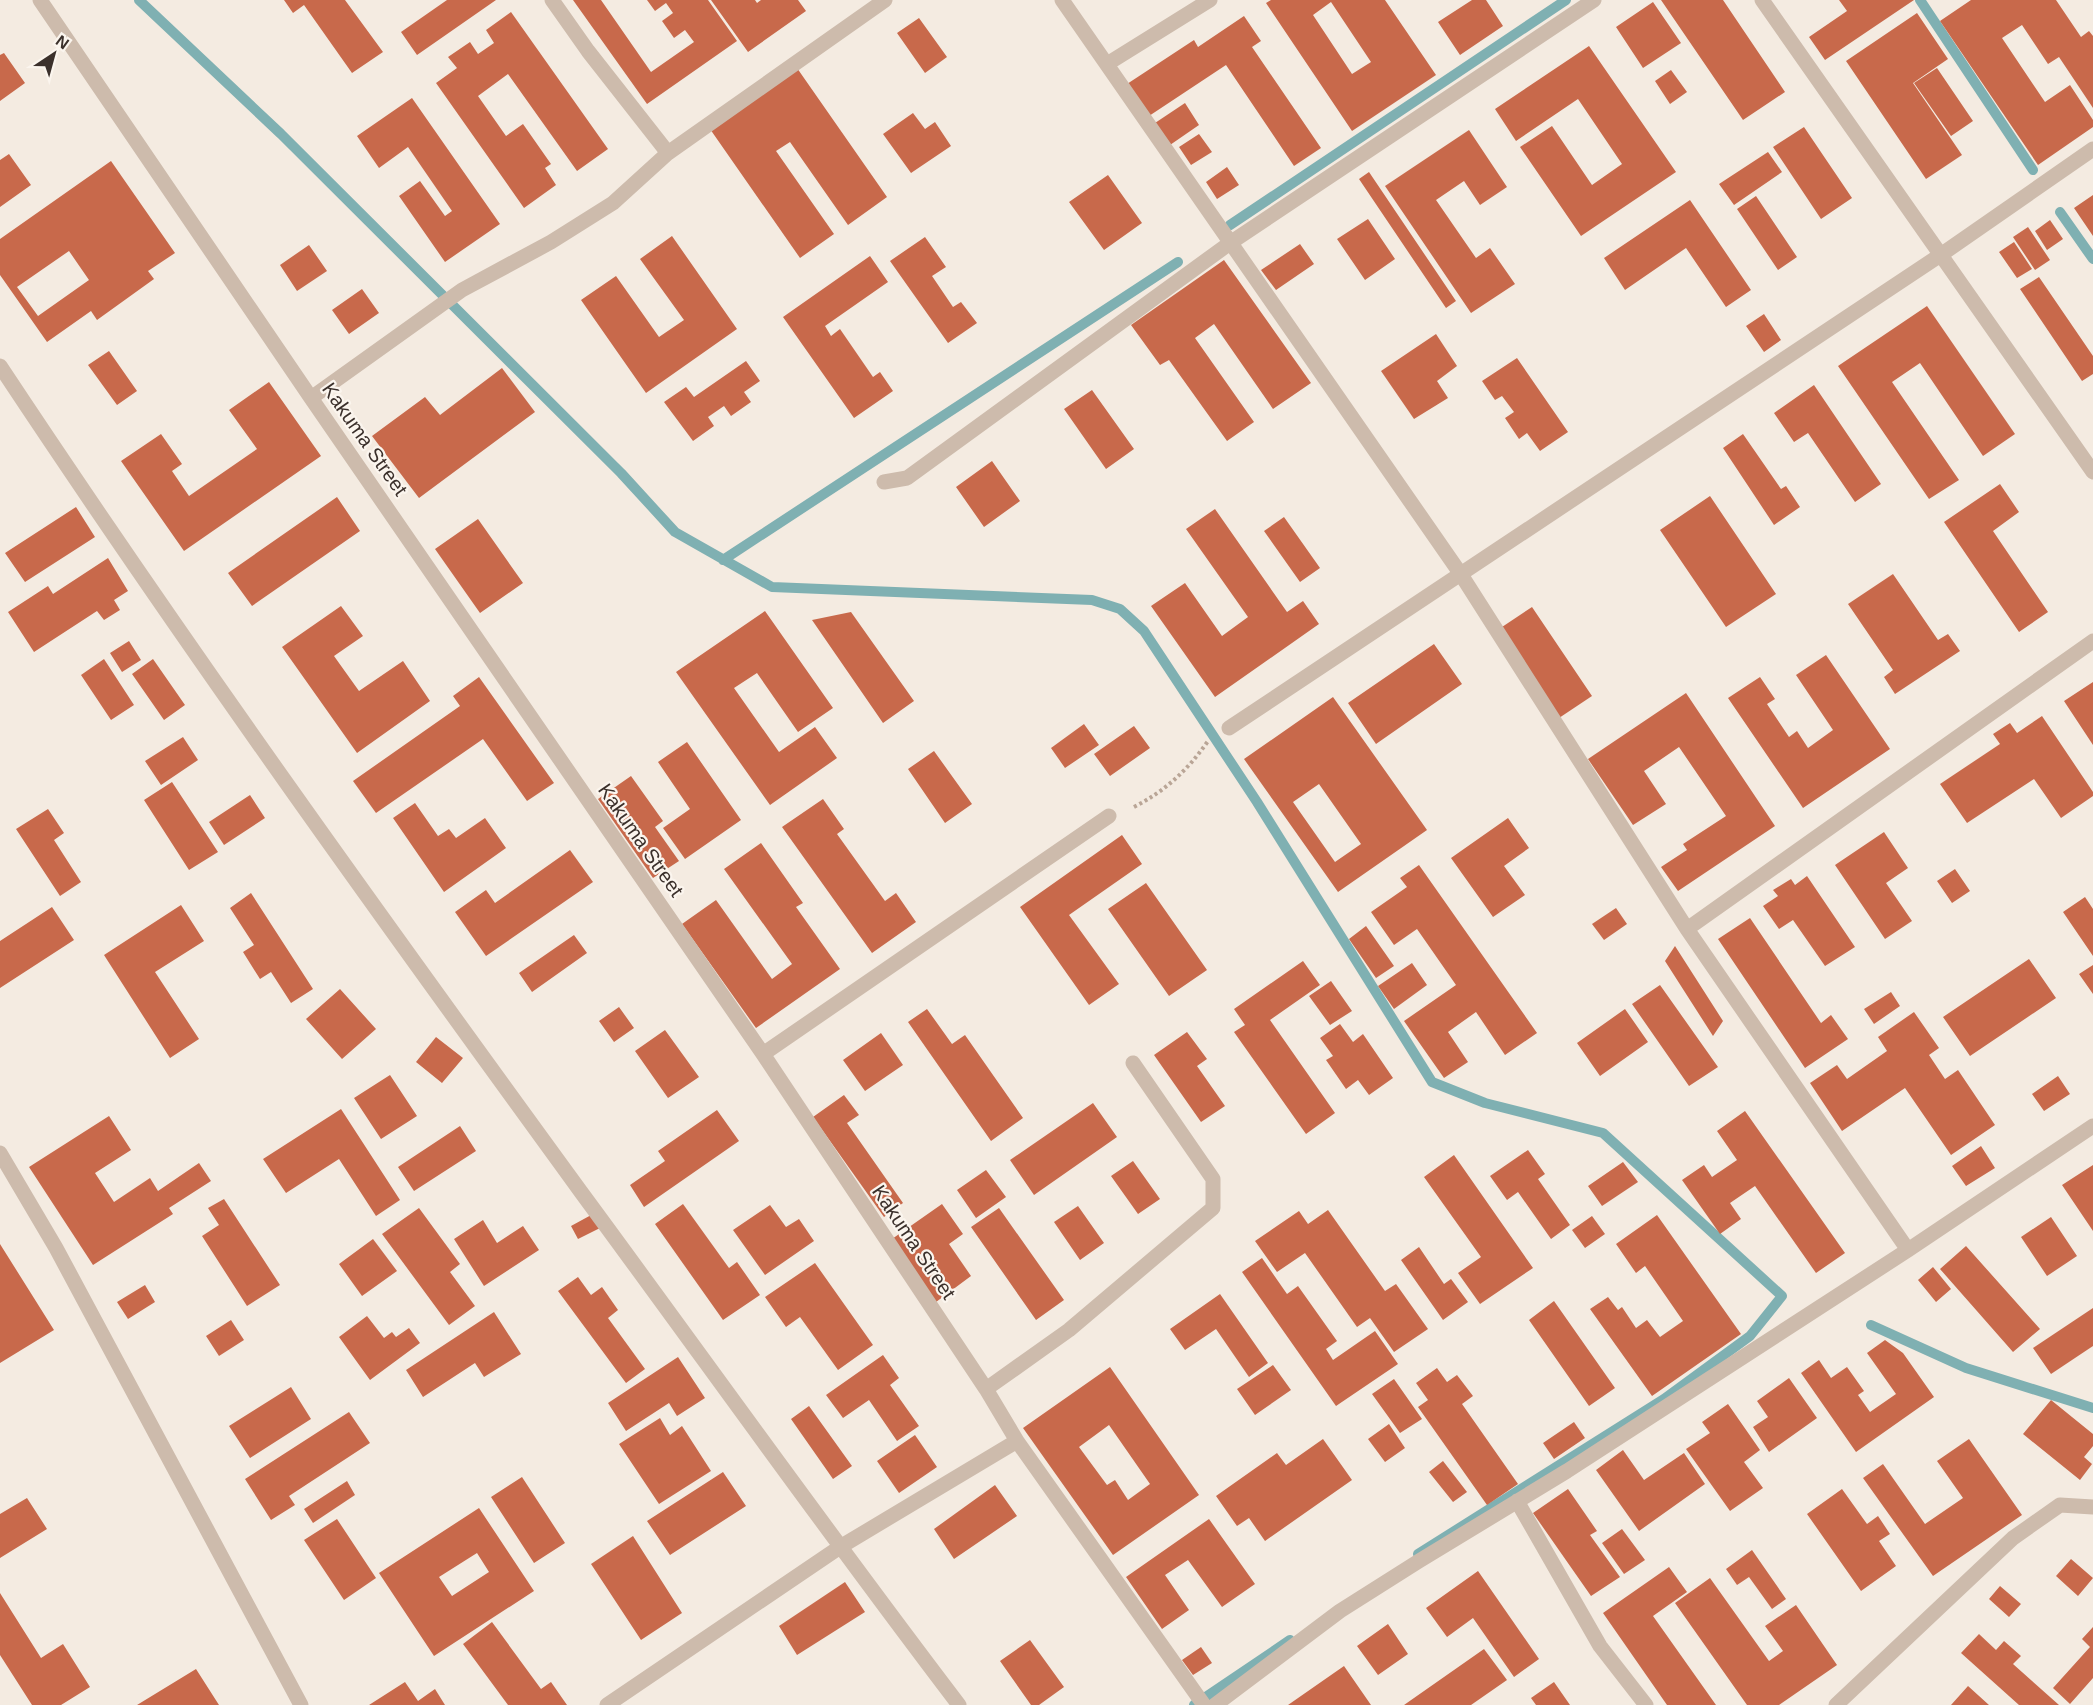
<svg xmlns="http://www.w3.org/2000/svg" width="2093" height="1705" font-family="Arial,sans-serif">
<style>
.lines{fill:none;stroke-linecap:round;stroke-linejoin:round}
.stream{stroke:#7fb0b2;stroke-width:10}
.building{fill:#c8694b;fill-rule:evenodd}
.path{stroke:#b9a596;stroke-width:4;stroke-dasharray:3 3;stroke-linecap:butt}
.street{stroke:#cdbbac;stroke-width:15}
.labels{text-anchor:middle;stroke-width:4.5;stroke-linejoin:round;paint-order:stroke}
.street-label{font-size:20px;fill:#3b302b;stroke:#fbf5ee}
</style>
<rect width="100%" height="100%" fill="#f4ebe1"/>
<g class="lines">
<path class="stream" d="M139 0 281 134 621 473 675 532 772 587 1092 600 1120 609 1144 631 1257 802 1432 1082 1485 1103 1603 1133 1782 1296 1750 1336 1664 1399 1418 1554
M1920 0 2033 170
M2060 212 2093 259
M1230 225 1566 0
M723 560 1178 262
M1871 1325 1966 1368 2093 1408
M1194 1705 1290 1640"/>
</g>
<path class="building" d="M284 0H345L383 52 352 73 304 5 293 13Z
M447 0H496L417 55 401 32Z
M573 0H601L651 72 694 42 685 30 674 38 662 21 673 13 666 3 655 11 647 0H708L737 41 647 104Z
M711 0H755L757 3 761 0H798L806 11 748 52Z
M1271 0H1385L1436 75 1352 131 1266 3ZM1331 2 1371 62 1352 74 1313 15Z
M1472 0H1486L1503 26 1460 55 1438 22Z
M1661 0H1723L1785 92 1743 120Z
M1839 0H1914L1825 60 1809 37 1847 11Z
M1971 0H2056L2081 37 2089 31 2093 36V108L2059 57 2048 64 2022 25 2002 38 2045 102 2070 85 2093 120V127L2038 165 1940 21Z
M1653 2 1681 43 1643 68 1616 27Z
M511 12 608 149 577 171 508 74 478 96 506 136 523 124 551 164 545 168 556 185 524 208 436 83 457 68 448 57 470 42 478 54 494 43 486 30Z
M1917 13 1948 59 1913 83 1962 155 1926 179 1846 61Z
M1244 16 1261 41 1252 47 1321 148 1294 166 1226 65 1149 116 1127 84 1194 40 1198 47Z
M919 18 947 57 925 73 897 33Z
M1589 46 1676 172 1581 236 1520 147 1552 126 1592 185 1622 164 1578 99 1516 141 1495 109Z
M4 53 25 83 0 101V55Z
M797 68 887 197 848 225 790 142 776 151 834 234 800 258 710 129Z
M1937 68 1973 121 1951 136 1914 83Z
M1671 70 1687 92 1670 104 1655 81Z
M412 98 500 224 445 262 399 196 420 181 445 216 452 211 408 147 379 168 357 136Z
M1185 103 1199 125 1170 145 1155 123Z
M913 113 925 129 935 122 951 146 911 173 883 134Z
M1804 127 1852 198 1821 219 1773 147Z
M1469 130 1507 187 1480 205 1464 181 1436 200 1476 258 1490 248 1515 284 1471 313 1385 186Z
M1199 134 1212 152 1191 165 1179 147Z
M1768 152 1782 172 1734 205 1719 184Z
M9 154 31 185 0 207V160Z
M111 161 175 253 148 271 154 279 97 320 91 311 47 342 0 275V239ZM69 251 89 280 38 316 17 287Z
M1227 167 1239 185 1217 199 1206 182Z
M1369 172 1456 301 1446 308 1359 179Z
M1108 175 1142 223 1104 250 1069 202Z
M2093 195V236L2074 208Z
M1756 196 1797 257 1778 270 1737 209Z
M1690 200 1751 290 1726 307 1686 248 1625 290 1604 258Z
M1368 219 1395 259 1365 280 1337 239Z
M2050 220 2063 239 2047 250 2035 231Z
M2028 227 2050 260 2035 270 2013 237Z
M672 236 737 329 646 393 581 300 616 276 659 337 684 320 640 259Z
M925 237 946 267 932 276 953 307 961 302 977 323 948 343 890 261Z
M2014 242 2032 269 2017 278 1999 252Z
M1300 244 1314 264 1276 290 1261 270Z
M309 245 327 271 297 291 280 265Z
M870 256 888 282 825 326 831 336 840 329 873 377 880 372 893 391 854 418 783 317Z
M1224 260 1311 383 1273 409 1214 324 1195 338 1254 422 1227 441 1169 360 1160 365 1131 325Z
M2039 277 2093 356V374L2082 381 2020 289Z
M362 289 379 313 349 334 332 310Z
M1927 306 2015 434 1983 456 1920 363 1892 382 1959 480 1929 499 1838 366Z
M1764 314 1781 340 1764 352 1746 326Z
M1436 334 1457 366 1437 381 1448 398 1414 419 1381 371Z
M109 351 137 391 117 405 88 365Z
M1517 358 1568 432 1540 451 1527 433 1519 439 1505 418 1514 412 1502 396 1495 400 1482 381Z
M746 361 760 381 744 392 751 402 731 416 724 406 708 417 714 426 693 441 664 402 686 387 694 397Z
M502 368 535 412 419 498 372 436 425 397 440 415Z
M269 382 321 456 184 551 121 461 161 434 182 464 172 471 189 496 257 449 229 410Z
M1814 385 1881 484 1855 502 1808 433 1794 442 1774 413Z
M1092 390 1134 449 1106 469 1064 409Z
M1743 434 1781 489 1786 486 1800 507 1774 525 1723 448Z
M992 461 1020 501 984 527 956 487Z
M2000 484 2019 512 1993 531 2048 612 2019 632 1944 522Z
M1710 496 1776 594 1726 627 1660 530Z
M337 497 360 531 252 606 228 573Z
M76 507 95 537 25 582 5 553Z
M1215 509 1287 612 1303 601 1319 624 1215 697 1151 606 1185 583 1222 636 1248 617 1186 529Z
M1284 517 1320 568 1300 582 1264 531Z
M478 519 523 583 480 613 435 549Z
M108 558 128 591 114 600 120 610 104 620 97 611 34 652 8 612 48 586 53 594Z
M1893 574 1938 640 1948 634 1960 651 1895 694 1884 677 1893 670 1848 604Z
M341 606 363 636 334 656 359 691 403 661 430 701 357 753 282 647Z
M1532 607 1592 696 1559 718 1499 629Z
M765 611 833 708 798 732 757 673 734 688 779 752 815 727 837 758 770 805 676 672Z
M851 612 914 701 883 723 812 620Z
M129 641 141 660 122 672 110 653Z
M1434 644 1462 684 1376 744 1348 703Z
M1826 655 1890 749 1803 808 1728 698 1760 677 1775 699 1767 704 1789 737 1797 731 1808 748 1833 730 1796 675Z
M104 659 134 705 111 720 81 675Z
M153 659 185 705 164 720 132 674Z
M479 677 554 783 527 801 483 739 376 813 353 781 460 706 453 696Z
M2093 682V745L2064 701Z
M1686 693 1775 826 1678 891 1661 867 1687 850 1683 844 1726 816 1679 747 1644 771 1666 804 1633 825 1588 759Z
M1333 697 1427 830 1338 892 1244 759ZM1319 784 1361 844 1335 862 1293 802Z
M2042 716 2093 792V796L2061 818 2034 779 1967 823 1940 784 2000 744 1993 734 2010 723 2017 733Z
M1084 724 1099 745 1065 768 1051 748Z
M1134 726 1150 748 1110 776 1094 754Z
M183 737 198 760 161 785 145 761Z
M687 742 741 820 685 859 663 828 690 809 658 762Z
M934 751 972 804 945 823 908 769Z
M631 776 663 821 655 827 679 861 653 878 598 799Z
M172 782 218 852 189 870 144 800Z
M250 795 265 818 224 845 209 822Z
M823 799 844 829 837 834 885 901 896 893 916 922 872 953 782 827Z
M415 803 438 836 449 829 456 838 485 818 506 848 444 892 393 818Z
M48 809 64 833 54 840 81 882 60 896 16 829Z
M1508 818 1529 848 1504 866 1525 895 1493 917 1451 858Z
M1884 832 1908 868 1886 883 1912 921 1885 939 1835 865Z
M1122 835 1142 864 1069 915 1119 984 1089 1005 1020 907Z
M761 843 803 903 796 907 840 969 756 1028 682 924 716 900 772 979 792 964 724 869Z
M570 850 593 882 486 956 455 912 486 890 495 903Z
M1419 865 1537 1033 1505 1055 1476 1012 1448 1032 1468 1062 1444 1078 1404 1021 1456 985 1417 929 1394 945 1371 912 1407 887 1400 878Z
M1955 869 1970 891 1952 903 1937 881Z
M1807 876 1855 947 1825 966 1793 920 1779 929 1763 906 1778 896 1773 890 1791 879 1795 885Z
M1146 883 1207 970 1169 996 1108 909Z
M251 893 313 989 291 1003 271 972 260 979 243 952 254 945 230 908Z
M2085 897 2093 909V956L2063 912Z
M181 905 204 941 155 972 199 1039 170 1058 104 955Z
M52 907 74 940 0 988V941Z
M1616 908 1627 924 1604 940 1592 924Z
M1750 918 1821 1023 1831 1015 1848 1039 1805 1068 1718 939Z
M1366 926 1394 966 1376 978 1349 939Z
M574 935 587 953 532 992 519 973Z
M1675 946 1723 1021 1713 1036 1665 961Z
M2029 959 2056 998 1970 1056 1943 1017Z
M1303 961 1320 985 1270 1020 1335 1113 1306 1134 1234 1032 1245 1025 1234 1009Z
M1412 963 1427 985 1394 1009 1378 986Z
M2093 965V994L2079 974Z
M1331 981 1352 1011 1330 1025 1309 996Z
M1660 985 1718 1067 1689 1086 1632 1004Z
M340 989 376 1029 342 1059 306 1019Z
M1891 992 1900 1006 1874 1024 1864 1009Z
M619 1007 634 1028 614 1042 599 1021Z
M927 1009 952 1044 965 1035 1023 1118 991 1141 908 1022Z
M1625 1009 1648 1042 1600 1076 1577 1043Z
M1914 1012 1939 1048 1929 1055 1945 1079 1958 1070 1995 1125 1951 1155 1905 1088 1842 1131 1810 1083 1837 1065 1847 1079 1887 1051 1878 1037Z
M1340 1024 1353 1042 1363 1034 1393 1078 1369 1095 1358 1080 1346 1089 1326 1060 1333 1056 1320 1038Z
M665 1030 699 1077 668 1098 635 1051Z
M1187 1032 1207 1059 1197 1066 1225 1106 1201 1122 1154 1055Z
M881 1033 903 1065 865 1091 843 1060Z
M436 1037 463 1058 442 1083 416 1062Z
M390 1075 417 1116 381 1139 354 1098Z
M2058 1076 2070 1094 2044 1111 2032 1094Z
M844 1095 859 1115 847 1123 903 1203 884 1217 813 1117Z
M1093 1103 1117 1137 1034 1195 1010 1160Z
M341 1109 400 1200 376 1216 339 1159 286 1193 263 1159Z
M717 1110 739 1141 644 1207 630 1185 665 1161 658 1151Z
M1745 1111 1845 1253 1816 1273 1755 1186 1730 1203 1741 1219 1720 1234 1682 1180 1704 1165 1712 1177 1737 1160 1717 1131Z
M109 1116 131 1150 95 1173 114 1202 150 1178 158 1191 199 1163 211 1181 169 1208 173 1214 93 1265 29 1167Z
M460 1126 476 1151 414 1191 398 1167Z
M1981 1146 1995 1168 1966 1186 1952 1166Z
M1528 1150 1545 1174 1538 1179 1570 1225 1551 1239 1518 1192 1507 1200 1490 1176Z
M1454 1155 1533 1268 1480 1304 1458 1273 1481 1257 1424 1177Z
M1133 1161 1160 1199 1138 1214 1111 1176Z
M1623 1162 1638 1182 1602 1206 1588 1186Z
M2093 1165V1231L2062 1185Z
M986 1170 1006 1197 976 1218 957 1190Z
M224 1199 280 1285 247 1306 202 1236 219 1225 208 1208Z
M683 1204 729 1268 737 1262 760 1295 723 1320 655 1224Z
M942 1204 963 1234 949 1244 971 1276 936 1302 892 1239Z
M770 1205 786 1227 799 1219 814 1241 765 1275 733 1230Z
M1078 1206 1104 1243 1080 1260 1054 1222Z
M419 1208 460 1264 450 1272 475 1306 449 1325 382 1234Z
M999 1208 1064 1300 1036 1320 971 1227Z
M1328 1210 1385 1291 1396 1284 1428 1329 1394 1352 1370 1318 1357 1327 1305 1253 1277 1272 1255 1241 1299 1211 1308 1224Z
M593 1214 600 1228 578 1239 571 1226Z
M1657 1215 1741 1334 1652 1396 1590 1309 1608 1297 1618 1310 1622 1307 1636 1328 1647 1320 1660 1337 1683 1321 1645 1266 1636 1273 1616 1244Z
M1592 1216 1605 1234 1585 1248 1572 1230Z
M2051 1217 2077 1256 2047 1276 2021 1237Z
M483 1220 497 1243 523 1226 539 1250 484 1286 454 1239Z
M373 1239 397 1271 362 1296 339 1264Z
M0 1244 54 1330 0 1363Z
M1966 1246 2040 1329 2013 1352 1940 1269Z
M1419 1247 1444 1284 1451 1279 1468 1302 1443 1320 1401 1260Z
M1262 1258 1287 1294 1298 1286 1337 1341 1326 1349 1333 1360 1375 1331 1398 1364 1336 1406 1242 1272Z
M815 1263 873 1345 838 1370 800 1317 786 1327 765 1297Z
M1933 1267 1951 1289 1936 1302 1918 1280Z
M578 1277 591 1295 602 1287 618 1310 608 1318 645 1369 626 1383 558 1291Z
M145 1285 155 1302 128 1319 117 1302Z
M1220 1294 1268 1363 1249 1377 1216 1329 1185 1350 1170 1329Z
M1554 1301 1615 1388 1589 1406 1529 1320Z
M2093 1308V1346L2051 1374 2033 1348Z
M494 1312 521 1354 484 1377 475 1363 423 1397 406 1370Z
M367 1316 384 1338 392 1332 396 1337 409 1328 420 1343 370 1380 339 1337Z
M231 1320 244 1340 219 1356 206 1336Z
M1885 1340 1903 1353 1934 1397 1856 1452 1801 1373 1819 1360 1831 1378 1847 1367 1864 1391 1858 1395 1870 1412 1896 1394 1867 1353Z
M883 1355 899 1378 890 1385 919 1426 897 1441 869 1400 843 1418 826 1395Z
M678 1357 705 1398 677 1416 669 1403 626 1431 608 1403Z
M1273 1365 1291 1390 1255 1415 1237 1389Z
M1110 1367 1199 1495 1113 1555 1023 1428ZM1109 1425 1150 1484 1128 1500 1115 1480 1107 1485 1079 1447Z
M1437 1368 1447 1382 1457 1375 1473 1396 1462 1404 1518 1484 1487 1505 1418 1407 1428 1400 1416 1383Z
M1789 1378 1817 1418 1769 1452 1753 1427 1768 1417 1757 1401Z
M1394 1379 1422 1419 1400 1433 1372 1394Z
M291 1387 311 1419 250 1458 229 1426Z
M2051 1400 2093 1434V1446L2084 1457 2092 1464 2080 1480 2023 1434Z
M1728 1404 1760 1450 1744 1462 1763 1488 1730 1511 1686 1449 1710 1433 1702 1422Z
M809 1406 852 1466 833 1479 791 1419Z
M349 1412 370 1443 289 1496 295 1505 271 1520 245 1479Z
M660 1418 670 1435 682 1426 711 1471 659 1504 619 1444Z
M1574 1422 1585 1438 1554 1459 1543 1443Z
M1389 1424 1405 1448 1385 1462 1368 1439Z
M915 1435 937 1467 899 1493 877 1461Z
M1323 1439 1352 1480 1265 1541 1249 1518 1237 1526 1216 1496 1277 1453 1286 1465Z
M1969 1439 2022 1515 1933 1576 1863 1478 1883 1464 1925 1524 1963 1498 1937 1461Z
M1623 1450 1644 1480 1684 1453 1705 1484 1639 1531 1596 1470Z
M1443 1461 1467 1492 1453 1502 1429 1472Z
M723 1472 746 1506 670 1555 647 1521Z
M522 1477 565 1543 534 1563 491 1497Z
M347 1481 355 1495 313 1523 304 1509Z
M995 1485 1017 1516 954 1559 934 1529Z
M1568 1489 1597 1531 1590 1535 1620 1577 1591 1596 1533 1513Z
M1842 1489 1867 1524 1878 1516 1890 1534 1879 1541 1896 1566 1861 1591 1807 1514Z
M27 1498 47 1529 0 1558V1514Z
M479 1508 534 1591 434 1656 379 1573ZM477 1553 489 1572 452 1596 439 1577Z
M337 1519 376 1578 344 1600 304 1540Z
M1209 1519 1255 1584 1222 1607 1188 1560 1165 1575 1189 1610 1162 1629 1126 1577Z
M1622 1529 1645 1560 1624 1574 1602 1543Z
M633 1536 682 1613 641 1640 591 1564Z
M1752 1550 1786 1599 1772 1609 1749 1577 1737 1585 1726 1569Z
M2071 1559 2093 1578 2078 1596 2056 1576Z
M1669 1567 1687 1592 1653 1616 1716 1705H1667L1603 1613Z
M1478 1571 1539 1659 1514 1677 1473 1618 1447 1637 1426 1608Z
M1710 1578 1769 1661 1783 1651 1765 1626 1796 1605 1837 1665 1779 1705H1747L1675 1603Z
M845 1582 865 1612 797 1655 779 1626Z
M2000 1586 2021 1604 2009 1617 1989 1599Z
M0 1593 41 1658 63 1644 90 1687 61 1705H32L0 1655Z
M492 1622 541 1689 551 1682 567 1705H508L463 1644Z
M1388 1624 1408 1654 1378 1675 1357 1646Z
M2093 1627V1678L2070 1704 2053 1688 2090 1647 2082 1639Z
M1979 1634 1996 1650 2004 1641 2021 1656 2013 1664 2059 1705H2019L1961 1653Z
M1030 1640 1064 1687 1039 1705H1031L1000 1661Z
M1201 1647 1212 1663 1193 1675 1182 1660Z
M1484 1649 1507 1680 1471 1705H1404Z
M1344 1666 1371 1705H1288Z
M196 1669 219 1705H137Z
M405 1682 418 1701 435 1689 445 1705H369Z
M1554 1682 1570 1705H1536L1531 1698Z
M1968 1686 1989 1705H1951Z"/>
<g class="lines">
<path class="path" d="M1134 807C1165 791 1188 770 1208 741"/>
<path class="street" d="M40 0 311 398 763 1054 986 1389 1017 1441 1204 1705
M552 0 588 51 668 153
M1062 0 1460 573 1687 929 1908 1250
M1762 0 2093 472
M1107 64 1210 0
M0 366C186 647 383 920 581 1192 707 1363 830 1536 959 1705
M311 398 462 290 551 242 613 203 668 153 885 0
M884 482 907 478 1230 243 1594 0
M1229 728 1942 254 2093 149
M1687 929 2093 641
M763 1054 1109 816
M0 1153 56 1248 301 1705
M986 1389 1069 1330 1213 1208V1179L1133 1063
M1517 1501 1600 1646 1646 1705
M607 1705 840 1547 1017 1441
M1215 1705 1340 1611 1419 1561 1567 1471 1908 1250 2093 1126
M1836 1705 2013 1538 2060 1505 2093 1507"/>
</g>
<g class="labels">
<g class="street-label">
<text transform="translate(365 439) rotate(55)" y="7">Kakuma Street</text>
<text transform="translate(641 840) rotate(55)" y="7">Kakuma Street</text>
<text transform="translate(914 1242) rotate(56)" y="7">Kakuma Street</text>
</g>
</g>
<g transform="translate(54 54) rotate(36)" stroke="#fbf5ee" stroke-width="4.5" paint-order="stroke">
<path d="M0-4.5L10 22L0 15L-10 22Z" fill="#3b302b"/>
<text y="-9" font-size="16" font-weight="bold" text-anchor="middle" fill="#3b302b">N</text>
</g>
</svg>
